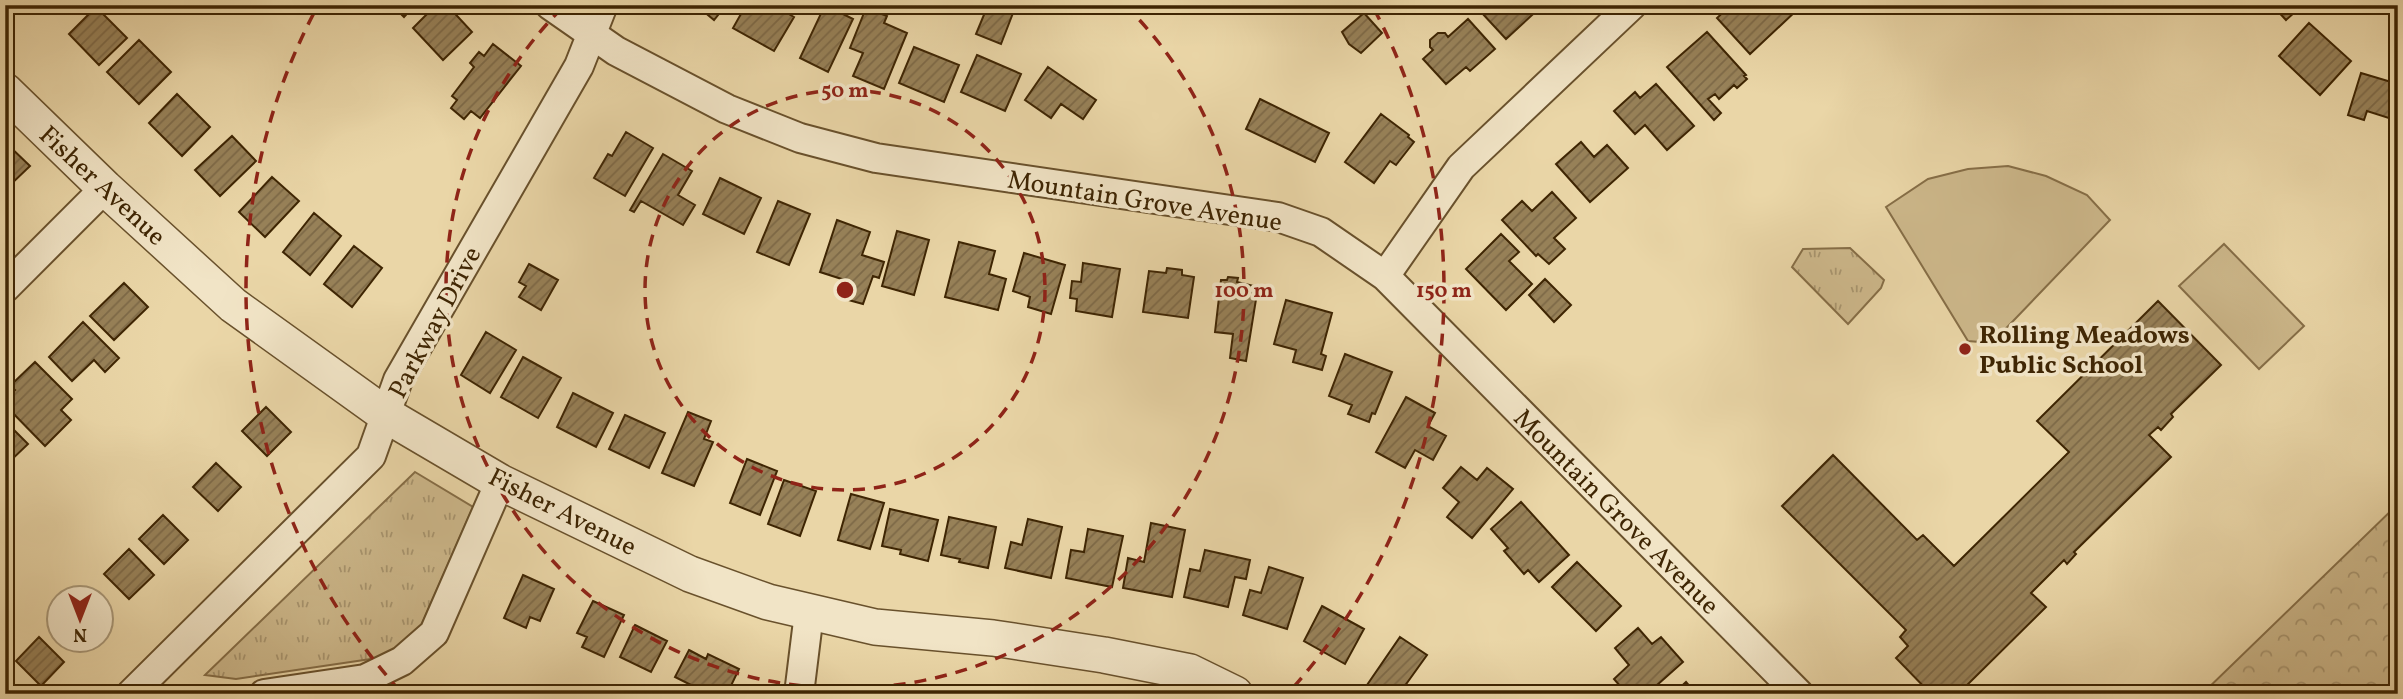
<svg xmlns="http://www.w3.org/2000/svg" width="2403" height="699" font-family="Vollkorn,serif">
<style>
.grass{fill:url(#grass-tufts);stroke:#866e47;stroke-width:2}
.forest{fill:url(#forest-crowns);stroke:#866e47;stroke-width:2}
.garden{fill:#cdb88b;stroke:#866e47;stroke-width:2}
.building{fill:url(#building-hatch);stroke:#3e2503;stroke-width:2}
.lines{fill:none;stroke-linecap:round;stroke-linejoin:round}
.minor-casing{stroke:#69512c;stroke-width:32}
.tertiary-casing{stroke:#69512c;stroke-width:38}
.minor{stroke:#f1e4c6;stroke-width:28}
.tertiary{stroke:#f1e4c6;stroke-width:35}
.ring{fill:none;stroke:#8f2418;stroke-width:3.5;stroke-dasharray:12 9}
.poi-dot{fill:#8f2418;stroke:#f1e4c6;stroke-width:2.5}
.labels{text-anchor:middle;stroke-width:7;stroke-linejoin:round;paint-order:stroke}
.street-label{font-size:26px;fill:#3e2503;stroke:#f1e4c6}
.poi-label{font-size:26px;font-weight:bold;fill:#3e2503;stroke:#f1e4c6;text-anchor:start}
.centre{fill:#8f2418;stroke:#f1e4c6;stroke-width:3.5}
.ring-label{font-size:21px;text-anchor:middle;font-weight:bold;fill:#8f2418;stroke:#f1e4c6;stroke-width:7;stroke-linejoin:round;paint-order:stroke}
</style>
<defs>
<pattern id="grass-tufts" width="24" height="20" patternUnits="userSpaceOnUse" patternTransform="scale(1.75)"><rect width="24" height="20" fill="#cdb88b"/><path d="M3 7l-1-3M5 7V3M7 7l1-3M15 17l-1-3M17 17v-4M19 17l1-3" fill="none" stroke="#a8956f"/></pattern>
<pattern id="forest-crowns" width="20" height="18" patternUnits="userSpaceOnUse" patternTransform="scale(1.75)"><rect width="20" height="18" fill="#cdb88b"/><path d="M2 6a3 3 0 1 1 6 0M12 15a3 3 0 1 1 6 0" fill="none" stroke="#a8956f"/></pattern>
<pattern id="building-hatch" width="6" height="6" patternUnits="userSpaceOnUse" patternTransform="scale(1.75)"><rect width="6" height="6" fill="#978158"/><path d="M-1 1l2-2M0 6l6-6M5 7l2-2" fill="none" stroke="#7d6947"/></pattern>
</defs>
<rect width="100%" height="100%" fill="#ead6a7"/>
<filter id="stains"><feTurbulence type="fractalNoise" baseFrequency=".00286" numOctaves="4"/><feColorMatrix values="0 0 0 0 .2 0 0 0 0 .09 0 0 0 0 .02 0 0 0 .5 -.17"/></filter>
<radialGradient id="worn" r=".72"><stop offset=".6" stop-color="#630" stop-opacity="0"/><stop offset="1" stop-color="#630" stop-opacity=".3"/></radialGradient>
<path class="grass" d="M1850 248 1884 280 1881 288 1848 324 1792 267 1803 249Z
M415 472 473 507 418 633 391 656 236 679 205 675Z"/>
<path class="forest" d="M2398 504V694H2202Z"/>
<path class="garden" d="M2008 166 2046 176 2087 195 2110 220 1992 343 1968 341 1886 207 1928 179 1968 169Z
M2224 244 2304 326 2259 369 2179 286Z"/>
<path class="building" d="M392 5H415L404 17Z
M436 5H447L472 32 443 60 413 28Z
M696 5H726L714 20Z
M746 5H773L794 17 774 51 733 28Z
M825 5 853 19 828 72 800 58Z
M988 5H995L1013 13 1001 44 976 34Z
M1481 5H1543L1506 39 1481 12 1484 9Z
M1731 5H1791L1796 11 1750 54 1717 18Z
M2272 5H2303L2286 20Z
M96 7 127 38 99 65 69 34Z
M866 8 887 16 884 23 907 33 884 89 853 76 863 53 850 48Z
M1364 13 1382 33 1361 53 1349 44 1342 32Z
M1468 19 1495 49 1470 71 1466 67 1446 84 1423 59 1433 50 1430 47V40L1438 33H1445L1448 37Z
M2309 23 2351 61 2320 95 2279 56Z
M1707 32 1746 75 1744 76 1747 79 1737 88 1734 85 1719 99 1715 94 1708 99 1721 113 1714 120 1667 67Z
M139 40 171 72 139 104 107 72Z
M493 44 521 66 480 118 471 111 464 119 451 108 457 100 452 96 474 67 470 63 479 52 484 56Z
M914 47 959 65 944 102 899 83Z
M977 55 1021 74 1005 111 961 92Z
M1048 67 1096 100 1083 119 1061 104 1051 118 1025 100Z
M2361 73 2398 84V121L2367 111 2364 120 2348 115Z
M1656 84 1694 126 1667 150 1645 125 1635 134 1614 111 1635 92 1640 98Z
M177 94 210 127 182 156 149 123Z
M1260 99 1329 133 1315 162 1246 129Z
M1381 114 1409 135 1408 137 1414 142 1396 165 1390 161 1374 183 1345 162Z
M626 132 653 148 625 196 594 178 608 154 612 156Z
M232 136 256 161 220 196 195 170Z
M5 142 30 166 5 190Z
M1581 142 1594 157 1607 145 1628 168 1590 202 1556 164Z
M663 154 692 171 678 195 695 205 683 225 641 201 634 212 630 210Z
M272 177 299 201 265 237 239 212Z
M720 178 761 198 744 234 703 214Z
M1552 192 1576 218 1554 238 1565 249 1549 264 1538 254 1536 256 1502 220 1522 201 1532 211Z
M778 201 810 214 789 265 757 252Z
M314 213 341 236 310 275 283 252Z
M837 220 870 232 862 255 884 262 879 278 873 276 863 304 845 299 851 282 820 272Z
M897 231 929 240 914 295 882 286Z
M1501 234 1519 252 1509 261 1532 284 1506 310 1466 269Z
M959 242 995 251 989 274 1006 279 998 310 945 297Z
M354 246 382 268 352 307 324 284Z
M1024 253 1065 265 1051 314 1028 307 1030 297 1013 291Z
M1083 263 1120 269 1112 317 1076 311 1077 299 1070 298 1072 281 1081 282Z
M529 264 558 280 541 310 519 297 526 286 519 282Z
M1167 268 1182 270V275L1194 277 1188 318 1143 312 1149 271 1166 273Z
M1228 277 1238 278 1237 282 1258 287 1246 361 1230 358 1233 334 1215 332 1221 280H1227Z
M1545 279 1571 305 1554 322 1529 295Z
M124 283 148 307 114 340 90 316Z
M1286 300 1332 313 1321 354 1326 356 1322 370 1293 362 1296 350 1274 344Z
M2158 301 2221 365 2171 414 2173 417 2161 430 2158 427 2149 435 2171 457 2074 552 2076 554 2067 564 2064 560 2031 593 2046 607 1958 694H1931L1896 658 1908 646 1900 637 1906 630 1782 506 1833 455 1917 540 1923 535 1954 566 2069 452 2037 421Z
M83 322 119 358 105 372 94 360 72 381 49 357Z
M486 332 516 350 490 393 461 375Z
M1345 354 1392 372 1375 414 1372 413 1369 422 1348 414 1352 405 1329 396Z
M523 357 561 378 538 418 501 397Z
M35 362 72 399 61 410 71 420 45 446 5 405V399L15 390 10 386Z
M573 393 613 413 596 447 557 427Z
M1406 397 1435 413 1428 426 1446 436 1433 460 1415 450 1405 468 1376 452Z
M266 407 291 432 267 456 242 431Z
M688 412 711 421 704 439 713 442 694 486 662 473Z
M625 415 665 433 649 468 609 449Z
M5 421 28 444 5 466Z
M747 459 777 471 760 515 730 503Z
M216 463 241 487 218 511 193 487Z
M1461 467 1477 480 1487 468 1513 489 1472 538 1447 517 1459 502 1443 488Z
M784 480 816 491 800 536 768 524Z
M851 494 884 503 870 549 838 540Z
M1521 502 1569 555 1539 582 1528 570 1524 574 1504 551 1508 548 1491 529Z
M890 509 938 520 928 561 900 554 901 550 882 546Z
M163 515 188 540 164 564 139 539Z
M949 517 996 527 988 568 959 562 960 559 941 555Z
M1028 519 1062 527 1051 578 1005 568 1011 542 1022 545Z
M1151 523 1185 530 1172 597 1123 588 1128 558 1144 562Z
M1088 529 1123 536 1112 587 1066 578 1071 550 1084 552Z
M129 549 154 575 129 599 104 574Z
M1205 550 1250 560 1246 579 1235 577 1228 607 1184 597 1190 569 1200 571Z
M1577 562 1621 606 1596 631 1552 587Z
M1269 567 1303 578 1287 629 1243 615 1250 590 1261 593Z
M523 575 554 589 540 621 530 617 526 628 504 618Z
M593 601 624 615 604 657 582 647 587 637 577 633Z
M1322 606 1364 629 1345 664 1304 641Z
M60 609V633L48 621Z
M635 625 667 641 651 672 620 657Z
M1638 628 1652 644 1661 637 1683 662 1647 694H1627L1614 679 1629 665 1615 648Z
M39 637 64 662 41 686 16 661Z
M1400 637 1427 655 1399 694H1379L1367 685Z
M689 650 706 659 708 654 739 669 727 694H709L675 677Z
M1686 682 1696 694H1673Z"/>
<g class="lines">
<defs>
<path id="minor" d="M550 5 616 51 727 109 800 138 876 158 1278 217 1321 232 1385 276 1799 694
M1385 276 1461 167 1632 5
M5 288 105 188
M131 694 371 456 398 380 579 66 603 5
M264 694 365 679 402 661 434 633 500 482
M799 694 809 613"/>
<path id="tertiary" d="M5 91 105 188 233 305 386 415 500 482 690 574 768 602 875 627 993 638 1104 655 1190 672 1235 694"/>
</defs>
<use href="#minor" class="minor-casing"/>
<use href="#tertiary" class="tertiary-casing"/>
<use href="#minor" class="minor"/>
<use href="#tertiary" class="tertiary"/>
</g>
<g class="ring">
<circle cx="845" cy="290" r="200"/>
<path d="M1125 5A399 399 0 1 1 565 5"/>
<path d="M400 691A599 599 0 0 1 316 9M1374 9A599 599 0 0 1 1290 691"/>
</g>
<circle class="poi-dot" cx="1965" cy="349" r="7"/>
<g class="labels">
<g class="street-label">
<text transform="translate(103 185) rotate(43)" y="9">Fisher Avenue</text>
<text transform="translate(1145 200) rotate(9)" y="9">Mountain Grove Avenue</text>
<text transform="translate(434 322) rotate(-62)" y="9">Parkway Drive</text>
<text transform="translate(563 511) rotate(27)" y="9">Fisher Avenue</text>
<text transform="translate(1617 511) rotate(45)" y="9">Mountain Grove Avenue</text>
</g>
<g class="poi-label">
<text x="1979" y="343">Rolling Meadows<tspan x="1979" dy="30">Public School</tspan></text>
</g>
</g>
<circle cx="845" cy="290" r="10" class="centre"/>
<g class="ring-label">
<text x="845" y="97">50 m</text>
<text x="1244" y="297">100 m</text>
<text x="1444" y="297">150 m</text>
</g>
<rect width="2403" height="699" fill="none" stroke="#ead6a7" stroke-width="28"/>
<rect x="7" y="7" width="2389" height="685" fill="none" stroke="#3e2503" stroke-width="3.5"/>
<rect x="14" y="14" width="2375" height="671" fill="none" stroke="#3e2503" stroke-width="2"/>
<g transform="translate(80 619) rotate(180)"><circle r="33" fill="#f1e4c6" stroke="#a99878" stroke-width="2"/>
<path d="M0-5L12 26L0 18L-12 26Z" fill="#8f2418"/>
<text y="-10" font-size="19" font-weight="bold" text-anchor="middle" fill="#3e2503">N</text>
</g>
<rect width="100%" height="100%" filter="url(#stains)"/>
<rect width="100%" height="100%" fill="url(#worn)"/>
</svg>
